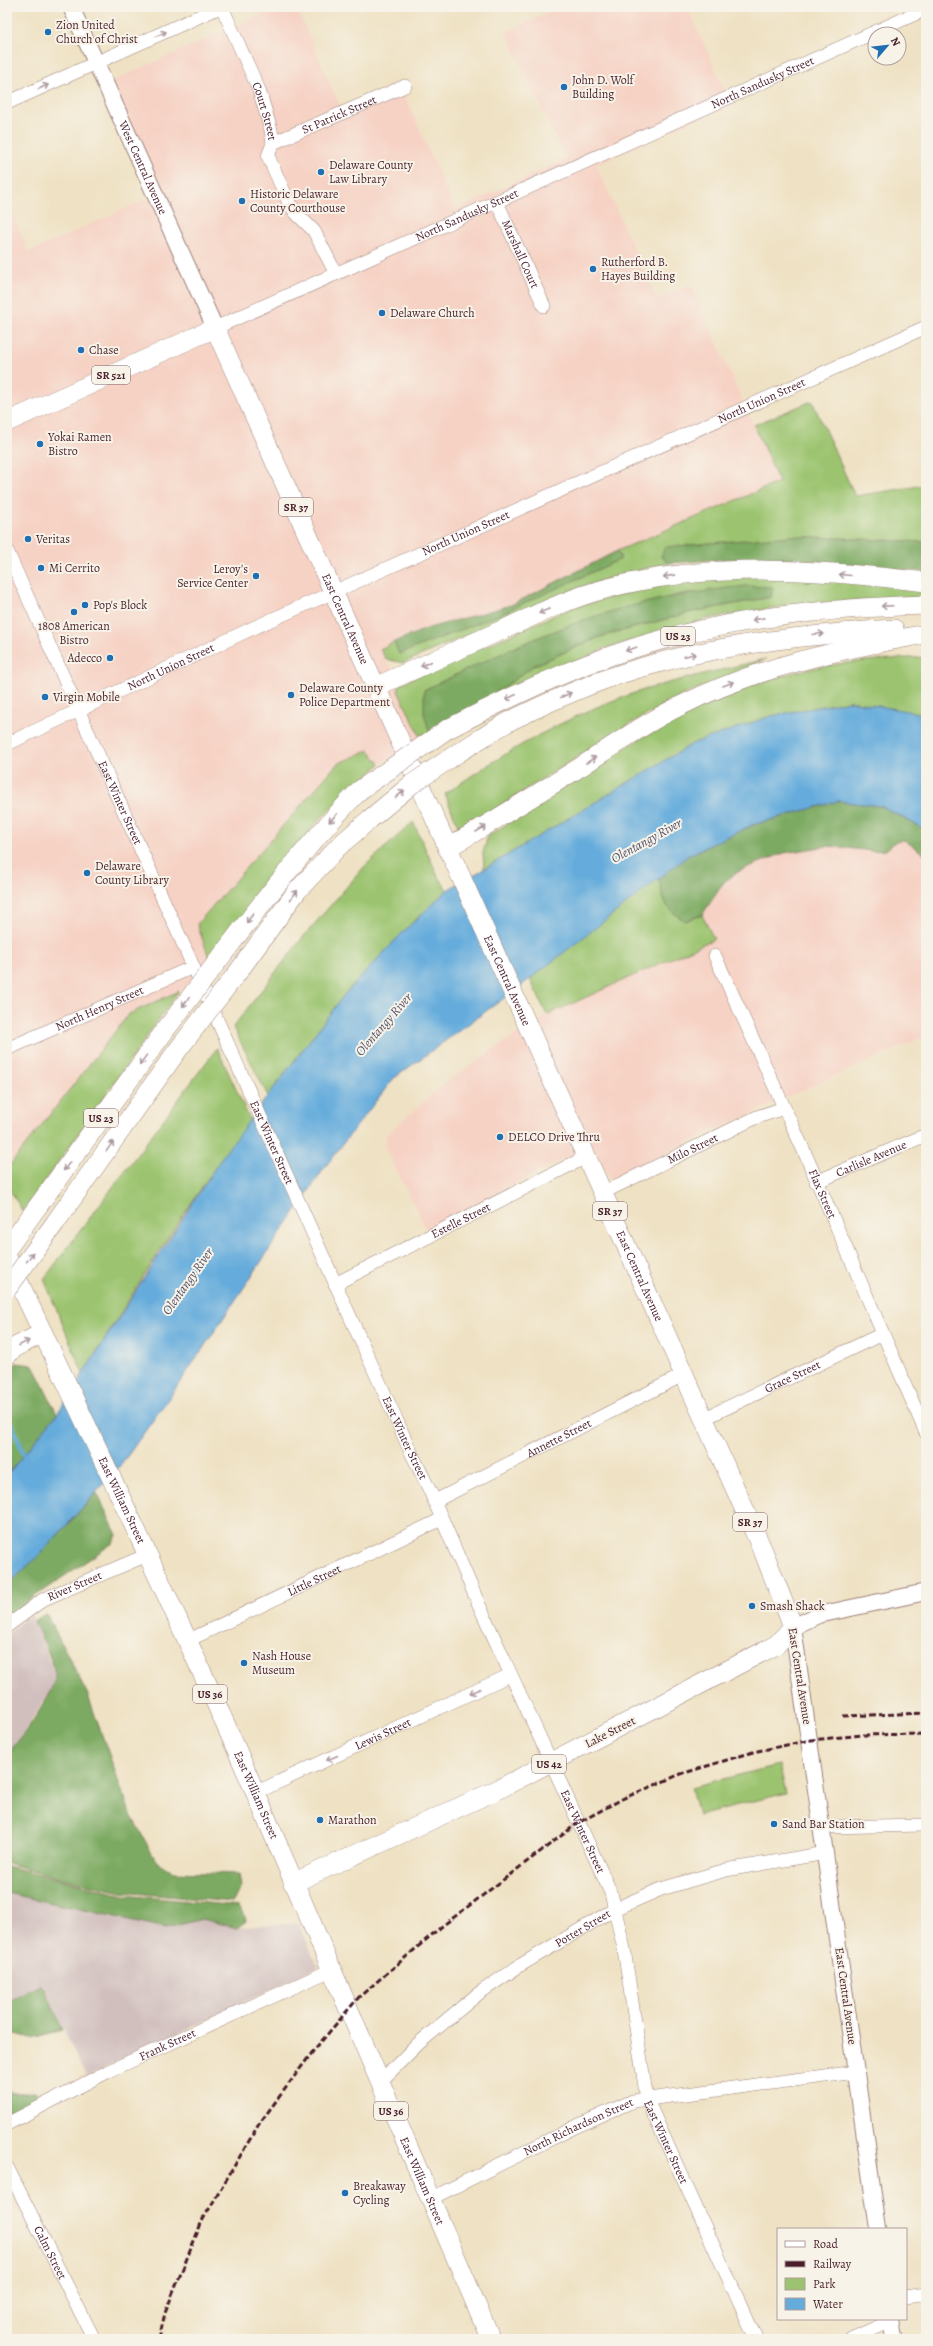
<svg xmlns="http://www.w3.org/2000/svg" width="933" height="2346" font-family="Alegreya,serif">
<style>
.built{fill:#f6d2c4}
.industrial{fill:#d1bfbe}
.green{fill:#9cc470;stroke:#73724e}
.forest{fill:#7daa62;stroke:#646446}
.water{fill:#65acdc;stroke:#586684}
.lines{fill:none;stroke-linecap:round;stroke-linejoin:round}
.stream{stroke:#65acdc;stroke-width:4}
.minor-casing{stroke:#9c8078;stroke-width:14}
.major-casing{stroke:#9c8078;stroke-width:18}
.highway-casing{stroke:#9c8078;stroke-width:20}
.minor{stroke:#fff;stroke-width:13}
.major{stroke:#fff;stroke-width:16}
.highway{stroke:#fff;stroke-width:19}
.rail{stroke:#4a1f2b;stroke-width:3;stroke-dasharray:6 3;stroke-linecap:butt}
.highway-bridge-casing{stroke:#9c8078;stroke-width:20;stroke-linecap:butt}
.highway-bridge{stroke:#fff;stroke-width:19}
.oneway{stroke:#ae9aa0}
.poi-dot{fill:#1f6fb2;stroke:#f7f3e8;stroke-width:1.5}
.labels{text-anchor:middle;stroke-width:4;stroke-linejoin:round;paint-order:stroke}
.shield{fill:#f7f3e8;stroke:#7e5f64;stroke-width:1}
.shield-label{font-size:11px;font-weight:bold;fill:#4a1f2b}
.poi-label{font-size:12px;fill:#4a1f2b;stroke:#f7f3e8;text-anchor:start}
.street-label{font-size:12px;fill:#4a1f2b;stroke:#f7f3e8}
.water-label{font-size:13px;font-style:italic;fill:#535069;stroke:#f7f3e8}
</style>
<rect width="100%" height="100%" fill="#f7f3e8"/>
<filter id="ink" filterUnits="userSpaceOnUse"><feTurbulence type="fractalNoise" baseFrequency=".025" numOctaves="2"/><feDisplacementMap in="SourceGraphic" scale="8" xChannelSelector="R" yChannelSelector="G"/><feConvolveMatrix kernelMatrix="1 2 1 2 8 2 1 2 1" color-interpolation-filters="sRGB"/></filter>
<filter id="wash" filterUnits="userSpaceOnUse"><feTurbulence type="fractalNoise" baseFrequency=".012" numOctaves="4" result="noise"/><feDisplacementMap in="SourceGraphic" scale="16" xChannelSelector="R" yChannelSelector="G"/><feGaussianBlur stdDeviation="0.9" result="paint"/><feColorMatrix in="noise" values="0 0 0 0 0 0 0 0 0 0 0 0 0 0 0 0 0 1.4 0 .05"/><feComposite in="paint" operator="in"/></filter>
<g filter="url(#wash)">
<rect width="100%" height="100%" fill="#efe2c4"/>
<path class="built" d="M278 7H296L341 108 399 83 455 210 566 159 506 32 560 7H687L731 103 596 165 657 299 691 285 779 482 617 551 511 605 429 628 380 649 400 684 398 691 423 742 380 764 369 750 210 960 183 989 129 1014 7 1169V203L29 252 160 193 110 82Z
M904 840 926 855V1036L785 1098 610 1179 592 1145 426 1229 385 1147 387 1134 447 1081 536 1021 713 939 702 915 723 882 741 870 784 853 827 846 872 851 886 850 896 841Z"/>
<path class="industrial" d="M31 1614 55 1674 52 1688 16 1744 7 1754V1634Z
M7 1893 166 1928 203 1919 237 1928 298 1922 318 1967 86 2077 45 1989 39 1985 7 2002Z"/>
<path class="green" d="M812 401 855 496 926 485V542L790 536 661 557 669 563 622 574 573 590 403 663 386 659 380 649 394 642 399 653 621 559 617 551 779 482 754 425Z
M785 574 926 588V598L804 603 706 619 606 648 468 713 533 666 600 637 692 612 771 597 682 594 611 612 515 647 424 690 431 736 423 742 398 691 400 684 571 608 667 582Z
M926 657V717L917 713 850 701 771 716 694 743 484 869 483 853 488 836C577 780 672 708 774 678 825 662 873 660 926 657Z
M766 659 681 696 630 724 484 816 458 826 445 794C493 760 543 730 597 707 651 684 710 673 766 659Z
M369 750 380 764 316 823 210 960 197 924 337 764Z
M413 822 437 874 447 890 404 931 344 995 268 1096 233 1027 304 936 365 866Z
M659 878 662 895 685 921 702 915 714 939 547 1015 530 979Z
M179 991 23 1212 7 1185V1169L129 1014Z
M217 1048 250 1120C189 1201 136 1288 83 1374L44 1279Z
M779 1765 786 1793 698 1815 691 1787Z"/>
<path class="forest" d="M790 536 926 542V572L806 560 730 559 669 563 661 557 665 547Z
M617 551 621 559 494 617 399 654 394 642 429 628 511 605Z
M745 586 773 587 771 597 692 612 599 637 533 666 468 713 431 736 424 714V690C485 661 547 630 612 611 656 599 700 591 745 586Z
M838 801 881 806 926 830V855L904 840 896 841 886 850 872 851 828 846 784 853 741 870 724 882 702 915 685 921C665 909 663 901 659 878L689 855 753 825Z
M16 1363 33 1365 57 1414 7 1475V1374Z
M97 1493 117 1535 113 1543 35 1596 7 1618V1586L45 1549Z
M45 1614 47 1615 87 1693 130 1813 156 1861 173 1872 239 1874 241 1886 233 1902 122 1892 60 1878 7 1863V1754C19 1742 58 1689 55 1673 51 1655 41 1638 34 1621Z
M7 1866 123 1895 239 1906 244 1914 246 1921 237 1928 203 1919 166 1928 7 1893Z
M40 1985 45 1989 63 2030 31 2038 16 2034 7 2035V2002Z
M7 2090 12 2093 35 2092 42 2099 7 2118Z"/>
<path class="water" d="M850 701 918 713 926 717V830L881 806 838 801 752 825 689 855 530 979 393 1079 325 1167 183 1378 121 1465 45 1549 7 1586V1475L57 1414 224 1154 344 995 404 931 447 890 484 869 694 743 771 716Z"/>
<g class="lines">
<path class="stream" d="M7 1413 26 1459"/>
</g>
</g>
<g filter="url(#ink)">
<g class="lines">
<defs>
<g id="minor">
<path id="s1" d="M222 7 259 90 271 130 273 143 268 156 289 203 295 212 314 231 336 274"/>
<path d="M7 103 220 7"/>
<path id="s2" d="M273 143 405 86"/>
<path id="s3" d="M497 202 544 306"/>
<path id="s4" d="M215 328 926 9"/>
<path id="s5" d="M7 551C142 849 274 1149 409 1448L430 1491 480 1607 611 1893 624 1949 647 2100 756 2339"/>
<path id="s6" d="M7 744 253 628 926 327"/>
<path id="s7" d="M715 956 804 1151 926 1433"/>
<path id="s8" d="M7 1049 193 967"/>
<path id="s9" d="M816 1182 926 1135"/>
<path id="s10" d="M602 1193 757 1117 784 1108"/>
<path id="s11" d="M335 1284 586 1157"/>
<path id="s12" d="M703 1419 882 1334"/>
<path id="s13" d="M435 1501 683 1375"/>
<path id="s14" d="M7 1626 44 1599 147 1555"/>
<path id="s15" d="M187 1641 442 1519"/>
<path id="s16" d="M255 1793 510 1675"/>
<path d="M822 1827 926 1825"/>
<path id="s17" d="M379 2083 419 2043 478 1994 519 1966 615 1909 661 1889 726 1870 826 1853"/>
<path id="s18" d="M7 2124 107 2072 331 1970"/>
<path id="s19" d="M7 2167 94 2339"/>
<path id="s20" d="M430 2199 577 2126 633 2101 856 2072"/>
<path d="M906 2297 926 2294"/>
<path d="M851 2339 891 2321"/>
</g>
<g id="major">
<path id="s21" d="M71 7 215 328"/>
<path d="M878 2229 793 1627 818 1615 926 1592"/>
<path d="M891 2319 894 2339"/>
</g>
<g id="highway">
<path id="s22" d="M7 422 215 328 764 1553 793 1627 776 1645 499 1789 293 1883"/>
<path d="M375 687C417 668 460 649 502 630 536 615 569 598 605 589 710 561 819 569 926 582"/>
<path d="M446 730C506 699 567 669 631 649 727 618 826 608 926 605"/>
<path d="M458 753C478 741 497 727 518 717 555 699 594 682 633 670 718 644 806 635 894 629"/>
<path d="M447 848C493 822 537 794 582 766 614 745 645 723 680 706 757 667 841 649 926 634"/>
<path d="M227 949C269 893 311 840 360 790"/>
<path d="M238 972 297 891 338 847 370 819"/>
<path d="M55 1223 177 1051"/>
<path d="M7 1249 166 1029"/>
<path id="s23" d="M7 1257C97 1449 191 1640 274 1836 346 2004 418 2172 491 2339"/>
<path d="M7 1355 17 1346 43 1333"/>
</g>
</defs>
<use href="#minor" class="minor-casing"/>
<use href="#major" class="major-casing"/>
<use href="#highway" class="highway-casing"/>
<use href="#minor" class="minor"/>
<use href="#major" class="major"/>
<use href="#highway" class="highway"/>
<path class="rail" d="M843 1716 926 1713
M159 2339 165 2313 202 2221 259 2124 314 2050 359 1997 441 1927 578 1823 624 1798 681 1774 753 1752 811 1740 863 1735 926 1734"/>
<defs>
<path id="highway-bridge" d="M360 790 446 730
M370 819 412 784 458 753
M166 1029 227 949
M177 1051 238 972
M7 1289 55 1223"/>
</defs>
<use href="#highway-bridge" class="highway-bridge-casing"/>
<use href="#highway-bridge" class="highway-bridge"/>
</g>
<defs><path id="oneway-shaft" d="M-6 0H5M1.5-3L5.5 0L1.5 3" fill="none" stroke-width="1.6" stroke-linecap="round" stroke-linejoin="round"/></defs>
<g class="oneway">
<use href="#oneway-shaft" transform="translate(161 34) rotate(-24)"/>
<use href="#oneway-shaft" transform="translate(43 87) rotate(-24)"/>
<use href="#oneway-shaft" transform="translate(845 575) rotate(-175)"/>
<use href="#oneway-shaft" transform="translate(669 576) rotate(172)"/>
<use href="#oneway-shaft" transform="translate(887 606) rotate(178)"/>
<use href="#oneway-shaft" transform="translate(544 611) rotate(157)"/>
<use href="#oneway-shaft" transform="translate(758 619) rotate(169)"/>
<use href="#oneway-shaft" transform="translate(818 634) rotate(-5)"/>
<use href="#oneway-shaft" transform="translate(631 649) rotate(162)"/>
<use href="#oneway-shaft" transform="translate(690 655) rotate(-14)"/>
<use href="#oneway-shaft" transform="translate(426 664) rotate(156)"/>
<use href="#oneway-shaft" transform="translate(728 684) rotate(-21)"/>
<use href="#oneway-shaft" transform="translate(566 695) rotate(-24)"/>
<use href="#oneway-shaft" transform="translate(511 697) rotate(156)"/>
<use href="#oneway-shaft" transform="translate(591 760) rotate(-33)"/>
<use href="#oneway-shaft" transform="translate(400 794) rotate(-40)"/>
<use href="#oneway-shaft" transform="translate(333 818) rotate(134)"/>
<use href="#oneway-shaft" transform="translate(481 829) rotate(-30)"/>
<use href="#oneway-shaft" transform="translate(294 895) rotate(-53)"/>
<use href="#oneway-shaft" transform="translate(250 918) rotate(127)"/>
<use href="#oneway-shaft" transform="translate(186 1002) rotate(127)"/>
<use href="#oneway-shaft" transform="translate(143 1060) rotate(126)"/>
<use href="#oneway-shaft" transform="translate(110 1146) rotate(-55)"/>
<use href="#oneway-shaft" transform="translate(67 1166) rotate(126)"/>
<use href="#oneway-shaft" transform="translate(30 1257) rotate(-54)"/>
<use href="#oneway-shaft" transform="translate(24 1343) rotate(-27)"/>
<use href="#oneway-shaft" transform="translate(475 1691) rotate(155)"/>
<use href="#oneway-shaft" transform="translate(332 1758) rotate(156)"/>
</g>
</g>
<g class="poi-dot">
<circle cx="48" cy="32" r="4"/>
<circle cx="564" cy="87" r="4"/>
<circle cx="321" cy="172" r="4"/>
<circle cx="242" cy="201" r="4"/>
<circle cx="593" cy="269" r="4"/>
<circle cx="382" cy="313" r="4"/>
<circle cx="81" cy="350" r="4"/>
<circle cx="40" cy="444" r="4"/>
<circle cx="28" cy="539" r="4"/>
<circle cx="41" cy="568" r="4"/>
<circle cx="256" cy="576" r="4"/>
<circle cx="85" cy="605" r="4"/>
<circle cx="74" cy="612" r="4"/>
<circle cx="110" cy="658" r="4"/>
<circle cx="291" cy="695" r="4"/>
<circle cx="45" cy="697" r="4"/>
<circle cx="87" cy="873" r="4"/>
<circle cx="500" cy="1137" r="4"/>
<circle cx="752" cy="1606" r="4"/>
<circle cx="244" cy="1663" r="4"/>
<circle cx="320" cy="1820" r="4"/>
<circle cx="774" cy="1824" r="4"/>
<circle cx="345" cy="2193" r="4"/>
</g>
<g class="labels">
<g class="shield">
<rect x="92" y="366" width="38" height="18" rx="3"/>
<rect x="279" y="498" width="34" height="18" rx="3"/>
<rect x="661" y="627" width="34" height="18" rx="3"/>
<rect x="84" y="1109" width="34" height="18" rx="3"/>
<rect x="593" y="1202" width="34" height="18" rx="3"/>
<rect x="733" y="1513" width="34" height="18" rx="3"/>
<rect x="193" y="1685" width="34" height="18" rx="3"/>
<rect x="532" y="1755" width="34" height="18" rx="3"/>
<rect x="374" y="2102" width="34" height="18" rx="3"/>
</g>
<g class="shield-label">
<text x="111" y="379">SR 521</text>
<text x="296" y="511">SR 37</text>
<text x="678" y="640">US 23</text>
<text x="101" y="1122">US 23</text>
<text x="610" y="1215">SR 37</text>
<text x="750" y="1526">SR 37</text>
<text x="210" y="1698">US 36</text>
<text x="549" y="1768">US 42</text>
<text x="391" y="2115">US 36</text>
</g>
<g class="poi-label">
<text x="56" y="29">Zion United<tspan x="56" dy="14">Church of Christ</tspan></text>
<text x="572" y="84">John D. Wolf<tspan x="572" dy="14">Building</tspan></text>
<text x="329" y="169">Delaware County<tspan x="329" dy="14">Law Library</tspan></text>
<text x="250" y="198">Historic Delaware<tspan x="250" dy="14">County Courthouse</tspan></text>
<text x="601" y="266">Rutherford B.<tspan x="601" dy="14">Hayes Building</tspan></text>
<text x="390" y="317">Delaware Church</text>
<text x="89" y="354">Chase</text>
<text x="48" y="441">Yokai Ramen<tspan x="48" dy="14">Bistro</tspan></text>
<text x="36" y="543">Veritas</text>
<text x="49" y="572">Mi Cerrito</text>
<text x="248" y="573" text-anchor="end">Leroy's<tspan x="248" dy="14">Service Center</tspan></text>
<text x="93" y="609">Pop's Block</text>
<text x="74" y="630" text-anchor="middle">1808 American<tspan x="74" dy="14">Bistro</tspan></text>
<text x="102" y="662" text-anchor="end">Adecco</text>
<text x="299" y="692">Delaware County<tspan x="299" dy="14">Police Department</tspan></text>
<text x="53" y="701">Virgin Mobile</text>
<text x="95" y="870">Delaware<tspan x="95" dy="14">County Library</tspan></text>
<text x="508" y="1141">DELCO Drive Thru</text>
<text x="760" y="1610">Smash Shack</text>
<text x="252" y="1660">Nash House<tspan x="252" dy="14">Museum</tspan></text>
<text x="328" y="1824">Marathon</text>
<text x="782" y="1828">Sand Bar Station</text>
<text x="353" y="2190">Breakaway<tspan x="353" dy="14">Cycling</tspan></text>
</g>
<g class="street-label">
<text dy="4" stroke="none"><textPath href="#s4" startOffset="600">North Sandusky Street</textPath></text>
<text dy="4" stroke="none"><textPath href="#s1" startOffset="113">Court Street</textPath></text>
<text dy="4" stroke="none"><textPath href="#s2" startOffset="72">St Patrick Street</textPath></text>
<text dy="4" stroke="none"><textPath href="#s21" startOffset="176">West Central Avenue</textPath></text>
<text dy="4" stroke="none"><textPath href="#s4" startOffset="276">North Sandusky Street</textPath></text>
<text dy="4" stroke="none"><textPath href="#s3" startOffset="57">Marshall Court</textPath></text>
<text dy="4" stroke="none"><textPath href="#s6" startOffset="829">North Union Street</textPath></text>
<text dy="4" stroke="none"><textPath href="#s6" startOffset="505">North Union Street</textPath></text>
<text dy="4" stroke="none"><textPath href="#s22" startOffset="547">East Central Avenue</textPath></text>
<text dy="4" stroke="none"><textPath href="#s6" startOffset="181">North Union Street</textPath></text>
<text dy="4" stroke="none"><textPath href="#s5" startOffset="276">East Winter Street</textPath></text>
<text dy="4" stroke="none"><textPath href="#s22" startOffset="943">East Central Avenue</textPath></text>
<text dy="4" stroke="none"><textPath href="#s8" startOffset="101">North Henry Street</textPath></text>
<text dy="4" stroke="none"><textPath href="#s5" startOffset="648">East Winter Street</textPath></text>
<text dy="4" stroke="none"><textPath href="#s10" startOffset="101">Milo Street</textPath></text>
<text dy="4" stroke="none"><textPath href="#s9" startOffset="60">Carlisle Avenue</textPath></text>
<text dy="4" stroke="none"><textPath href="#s7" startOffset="261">Flax Street</textPath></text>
<text dy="4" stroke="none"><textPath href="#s11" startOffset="141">Estelle Street</textPath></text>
<text dy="4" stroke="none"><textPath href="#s22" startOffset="1267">East Central Avenue</textPath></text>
<text dy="4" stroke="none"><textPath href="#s12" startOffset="99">Grace Street</textPath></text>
<text dy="4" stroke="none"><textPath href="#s5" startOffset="972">East Winter Street</textPath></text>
<text dy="4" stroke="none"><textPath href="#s13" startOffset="139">Annette Street</textPath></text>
<text dy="4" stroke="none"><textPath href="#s23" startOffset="269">East William Street</textPath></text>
<text dy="4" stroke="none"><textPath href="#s15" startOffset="141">Little Street</textPath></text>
<text dy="4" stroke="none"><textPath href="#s14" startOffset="79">River Street</textPath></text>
<text transform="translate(800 1676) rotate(81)" y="4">East Central Avenue</text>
<text transform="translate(610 1732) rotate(-27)" y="4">Lake Street</text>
<text dy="4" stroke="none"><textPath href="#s16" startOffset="141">Lewis Street</textPath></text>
<text dy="4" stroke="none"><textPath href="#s23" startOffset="593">East William Street</textPath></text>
<text dy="4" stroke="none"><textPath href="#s5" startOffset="1404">East Winter Street</textPath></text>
<text dy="4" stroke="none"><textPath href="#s17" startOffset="257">Potter Street</textPath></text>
<text transform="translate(846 1996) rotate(82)" y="4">East Central Avenue</text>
<text dy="4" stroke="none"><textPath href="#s18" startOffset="179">Frank Street</textPath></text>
<text dy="4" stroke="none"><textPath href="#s20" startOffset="165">North Richardson Street</textPath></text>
<text dy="4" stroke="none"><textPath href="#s5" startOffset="1728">East Winter Street</textPath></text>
<text dy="4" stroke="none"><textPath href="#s23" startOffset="1013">East William Street</textPath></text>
<text dy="4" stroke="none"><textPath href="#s19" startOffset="96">Calm Street</textPath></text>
</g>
<g class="water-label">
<text transform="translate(646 840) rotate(-29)" y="5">Olentangy River</text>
<text transform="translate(383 1024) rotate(-49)" y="5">Olentangy River</text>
<text transform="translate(187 1281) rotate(-55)" y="5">Olentangy River</text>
</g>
</g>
<rect width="933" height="2346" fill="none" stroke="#f7f3e8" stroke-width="24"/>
<rect x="777" y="2228" width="130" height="92" fill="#f7f3e8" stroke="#b29e9c"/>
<rect x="785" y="2241" width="20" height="6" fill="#ffffff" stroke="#b29e9c"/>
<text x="813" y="2248" font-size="12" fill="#4a1f2b">Road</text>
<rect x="785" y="2261" width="20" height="6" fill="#4a1f2b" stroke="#b29e9c"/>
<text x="813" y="2268" font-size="12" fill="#4a1f2b">Railway</text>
<rect x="785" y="2278" width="20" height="12" fill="#9cc470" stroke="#b29e9c"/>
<text x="813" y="2288" font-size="12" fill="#4a1f2b">Park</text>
<rect x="785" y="2298" width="20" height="12" fill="#65acdc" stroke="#b29e9c"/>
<text x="813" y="2308" font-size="12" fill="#4a1f2b">Water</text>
<g transform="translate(887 46) rotate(62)"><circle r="19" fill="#f7f3e8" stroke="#b29e9c"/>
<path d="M0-3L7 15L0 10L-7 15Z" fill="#1f6fb2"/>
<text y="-6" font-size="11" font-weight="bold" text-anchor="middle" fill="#4a1f2b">N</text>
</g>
</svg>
